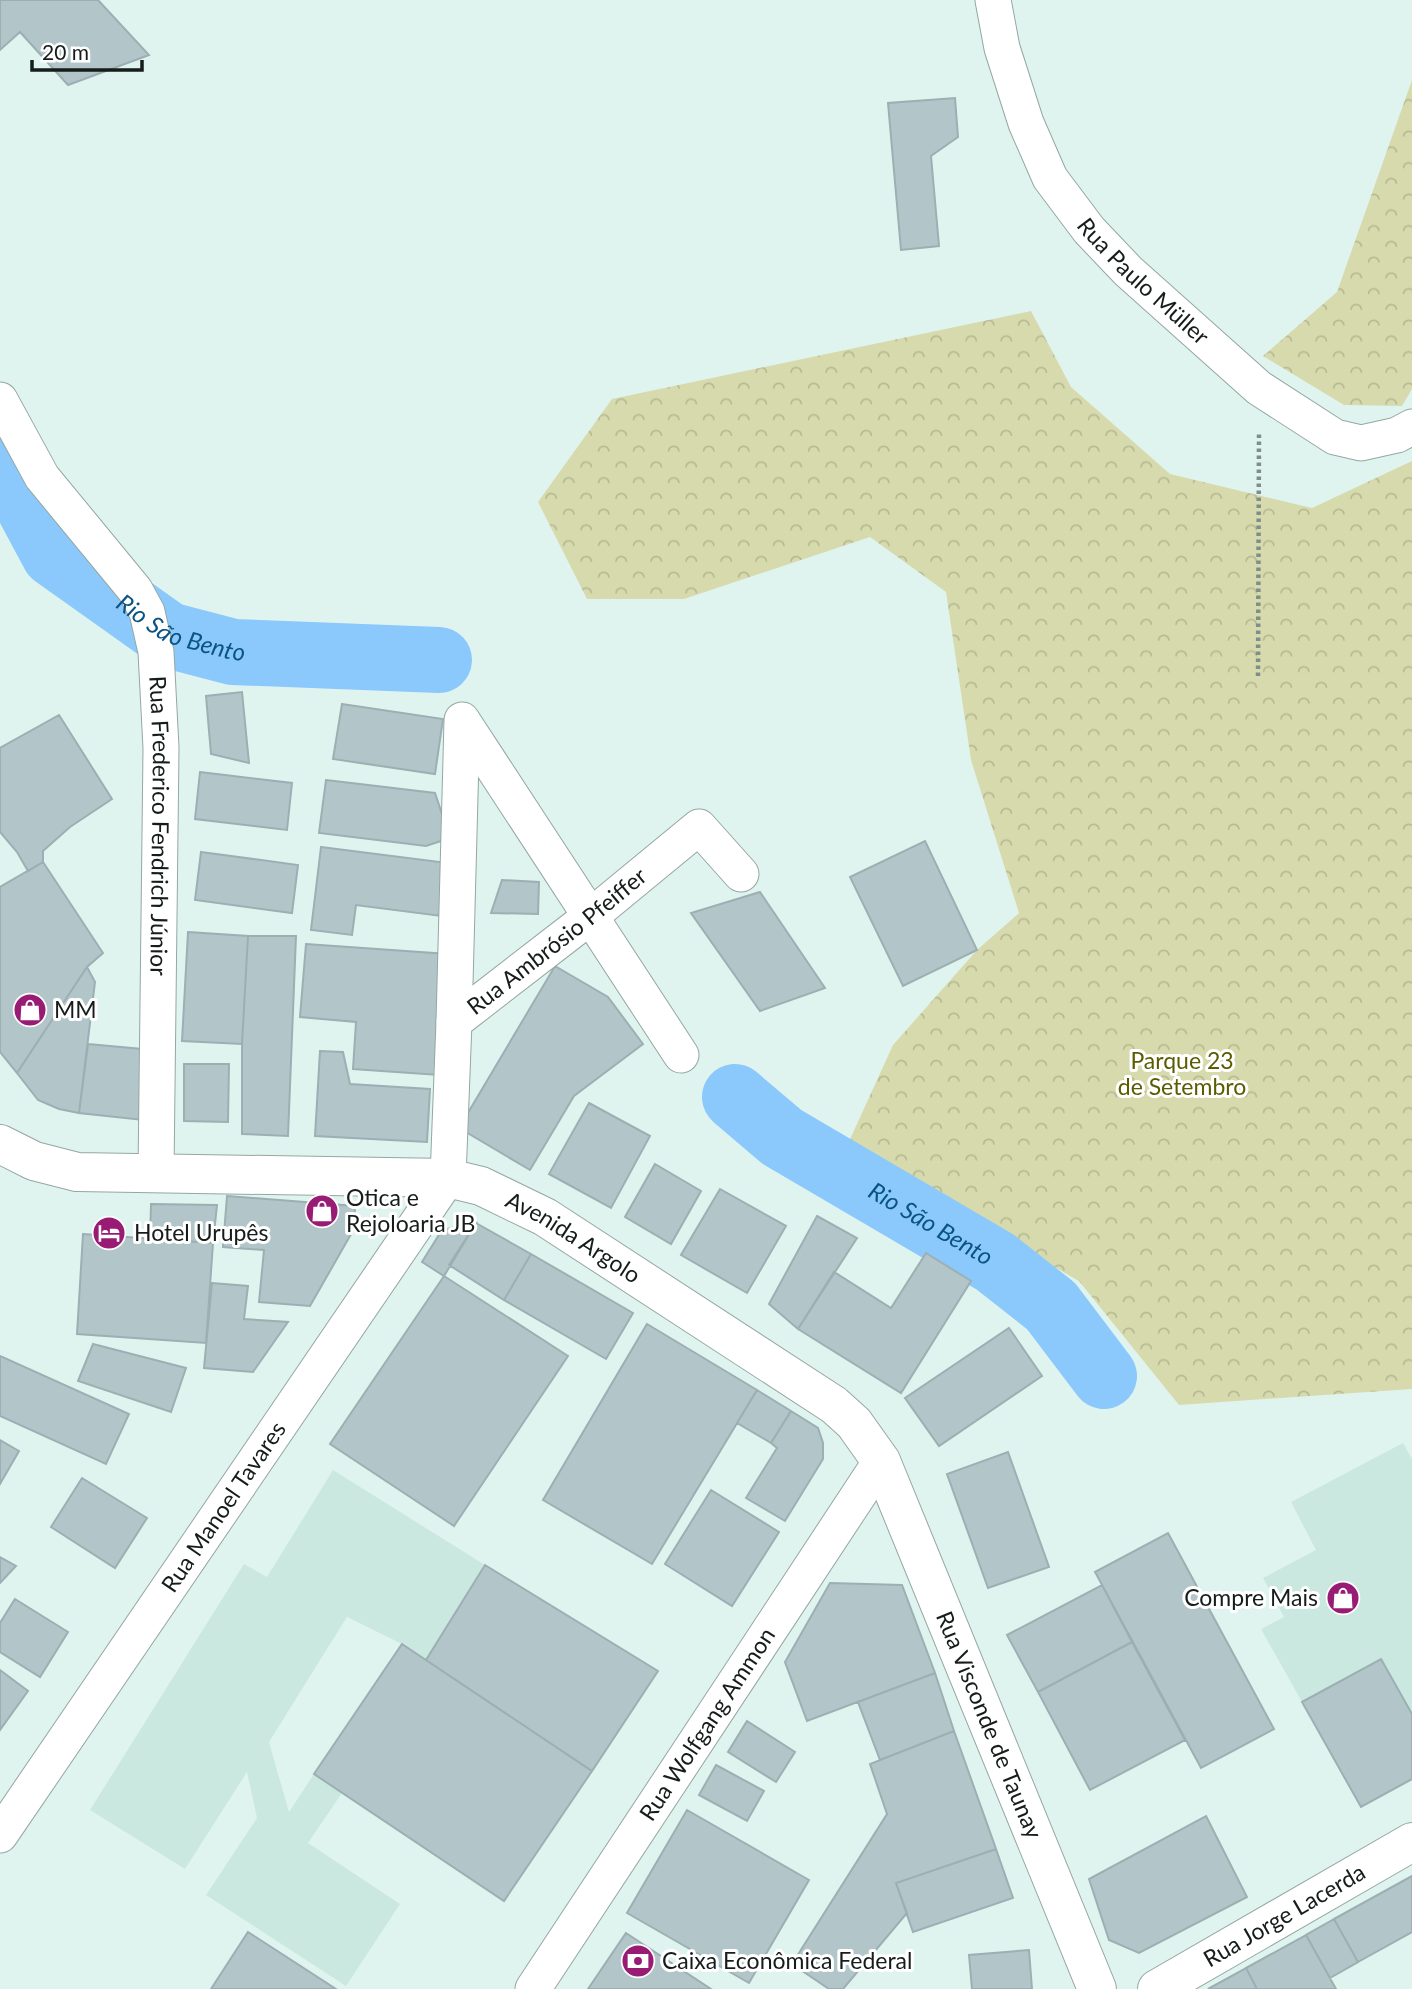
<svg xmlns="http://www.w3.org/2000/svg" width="1412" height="1989" font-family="Lato,sans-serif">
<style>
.built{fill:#cbe8e0}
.park{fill:url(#park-crowns)}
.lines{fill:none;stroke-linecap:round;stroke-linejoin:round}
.river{stroke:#8bc9fc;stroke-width:66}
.building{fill:#b2c6ca;stroke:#9cafb3;stroke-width:2}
.minor-casing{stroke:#94a7a2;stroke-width:37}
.major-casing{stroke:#94a7a2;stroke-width:40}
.path{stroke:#808e8b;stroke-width:4.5;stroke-dasharray:3.5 3.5;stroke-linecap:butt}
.minor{stroke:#fff;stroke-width:35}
.major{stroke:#fff;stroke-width:38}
.labels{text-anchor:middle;stroke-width:6;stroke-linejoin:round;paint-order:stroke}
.street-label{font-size:23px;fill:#151c1a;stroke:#fff}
.poi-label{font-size:23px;fill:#151c1a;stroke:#fff;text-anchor:start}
.park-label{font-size:23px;fill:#5b5c00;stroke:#fff}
.water-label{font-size:24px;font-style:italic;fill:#095482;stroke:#fff}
</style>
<defs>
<pattern id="park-crowns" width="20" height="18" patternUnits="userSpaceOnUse" patternTransform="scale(1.75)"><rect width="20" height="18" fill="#d7daac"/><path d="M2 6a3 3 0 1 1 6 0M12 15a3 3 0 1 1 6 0" fill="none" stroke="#b8ba93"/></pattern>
</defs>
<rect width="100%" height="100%" fill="#e0f4ef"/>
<path class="built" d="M1403 1443 1412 1459V1714L1381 1659 1302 1702 1261 1629 1284 1617 1263 1578 1316 1550 1291 1502Z
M333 1470 485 1565 426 1660 402 1644 347 1617 269 1742 289 1812 314 1774 342 1793 308 1843 400 1904 346 1986 206 1895 257 1818 247 1772 185 1869 90 1810 244 1564 267 1577Z"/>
<path class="park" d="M1412 80V389L1402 406 1344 405 1263 356 1337 292Z
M1031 311 1071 387 1170 474 1312 508 1412 461V1389L1179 1405 1079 1281 846 1148 893 1045 977 950 1019 913 971 760 946 592 870 537 684 599H587L538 502 612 399Z"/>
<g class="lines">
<g class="river">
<path id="s1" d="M0 453 54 554 168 635 233 652 439 660"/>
<path id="s2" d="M735 1097 782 1137 995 1262 1051 1306 1104 1376"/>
</g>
</g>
<path class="building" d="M0 0H98L149 55 68 85 20 32 0 50Z
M955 98 958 137 931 156 939 246 901 250 888 103Z
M242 692 249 763 211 754 206 696Z
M342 704 443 719 435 774 333 759Z
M59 715 112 799 70 827 43 851V862L28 871 17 852 0 832V748Z
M200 772 292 783 287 830 195 819Z
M326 780 435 793 450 838 426 846 319 833Z
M925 841 977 950 903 986 850 877Z
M321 847 448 863 441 916 356 905 352 935 311 930Z
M201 852 298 865 292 913 195 900Z
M43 862 103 953 87 967 17 1073 0 1052V887Z
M502 880 539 882 538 914 491 913Z
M760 892 825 988 760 1011 691 913Z
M188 932 248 936 242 1044 182 1041Z
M248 936H296L288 1136 242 1134V1044Z
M306 944 448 954 439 1075 353 1069 356 1022 300 1017Z
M555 966 608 997 643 1044 574 1096 530 1170 459 1128Z
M87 967 95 982 79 1113 59 1109 38 1100 17 1073Z
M88 1044 142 1049 143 1120 79 1113Z
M320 1051 343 1052 350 1084 430 1089 427 1142 315 1136Z
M184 1064H229L228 1122 184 1121Z
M589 1103 650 1136 611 1208 549 1174Z
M655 1164 701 1191 671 1244 625 1217Z
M720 1189 786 1226 747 1293 681 1255Z
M227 1196 355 1206 354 1229 310 1306 259 1302 264 1250 223 1247Z
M151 1204 217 1205 213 1243 150 1239Z
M817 1216 857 1238 798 1329 769 1304Z
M476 1223 444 1276 422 1262 442 1230Z
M476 1223 531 1254 504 1300 449 1265Z
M83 1234 213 1243 206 1343 77 1334Z
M926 1253 971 1281 901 1393 798 1329 834 1272 891 1308Z
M531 1254 633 1313 606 1359 504 1300Z
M444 1276 568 1356 454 1526 330 1444Z
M212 1283 248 1286 244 1319 288 1322 253 1372 204 1368Z
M647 1324 757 1390 652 1564 543 1500Z
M1009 1328 1042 1376 939 1446 905 1398Z
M93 1344 186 1368 171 1412 78 1381Z
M0 1356 129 1414 106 1464 0 1416Z
M757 1390 791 1411 771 1443 737 1423Z
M791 1411 818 1428 823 1443V1459L785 1521 746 1498 777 1448 771 1443Z
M0 1440 19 1451 0 1484Z
M1008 1452 1049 1567 988 1588 947 1474Z
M82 1478 147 1518 115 1568 51 1527Z
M711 1490 779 1532 732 1606 665 1564Z
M1168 1533 1274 1729 1201 1768 1095 1572Z
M0 1557 16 1566 0 1583Z
M485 1565 658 1671 592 1771 426 1660Z
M830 1583 902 1585 935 1673 807 1721 785 1662Z
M1102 1585 1132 1642 1038 1692 1007 1635Z
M15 1599 68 1632 40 1677 0 1652V1623Z
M1132 1642 1185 1740 1090 1790 1038 1692Z
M402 1644 592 1771 504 1901 314 1774Z
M1381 1659 1412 1714V1779L1361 1807 1302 1702Z
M0 1670 28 1691 0 1730Z
M935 1673 954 1731 880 1760 858 1702Z
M747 1721 795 1752 776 1782 728 1752Z
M954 1731 996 1849 896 1883 907 1913 843 1989H829L792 1964 887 1814 870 1764Z
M716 1765 764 1791 747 1821 699 1795Z
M687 1810 809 1880 749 1983 627 1913Z
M1206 1816 1247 1897 1139 1953 1109 1940 1089 1879Z
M996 1849 1013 1898 913 1932 896 1883Z
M1412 1876V1932L1358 1962 1334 1919Z
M1334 1919 1358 1962 1330 1978 1306 1935Z
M248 1932 336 1989H211Z
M626 1933 711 1989H588Z
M1306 1935 1336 1989H1257L1246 1968Z
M1029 1950 1032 1989H972L969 1955Z
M1246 1968 1257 1989H1208Z"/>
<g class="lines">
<defs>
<g id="minor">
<path id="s3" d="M993 0 1002 48 1026 123 1050 178 1089 230 1128 271 1259 388 1335 437 1361 443 1397 435 1412 427"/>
<path id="s4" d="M0 400 42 477 135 590 147 612 156 652 161 748 156 1173"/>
<path d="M454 1022 462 720 681 1055"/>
<path id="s5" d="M0 1835 448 1178 454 1022 591 916 699 827 741 874"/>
<path id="s6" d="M533 1989 881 1461"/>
</g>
<g id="major">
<path id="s7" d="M0 1144 34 1161 77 1172 448 1178 481 1186 545 1217 834 1405 854 1423 881 1461 1097 1989"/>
<path id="s8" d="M1157 1989 1412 1842"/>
</g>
</defs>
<use href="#minor" class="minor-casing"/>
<use href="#major" class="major-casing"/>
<path class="path" d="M1258 676 1259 432"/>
<use href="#minor" class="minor"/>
<use href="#major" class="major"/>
</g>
<defs>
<symbol id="shop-disc" viewBox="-11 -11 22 22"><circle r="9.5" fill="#991c74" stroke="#fff"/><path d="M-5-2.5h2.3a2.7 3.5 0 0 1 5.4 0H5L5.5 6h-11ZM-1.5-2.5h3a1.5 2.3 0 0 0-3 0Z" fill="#fff"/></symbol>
<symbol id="hotel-disc" viewBox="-11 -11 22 22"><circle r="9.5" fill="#991c74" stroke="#fff"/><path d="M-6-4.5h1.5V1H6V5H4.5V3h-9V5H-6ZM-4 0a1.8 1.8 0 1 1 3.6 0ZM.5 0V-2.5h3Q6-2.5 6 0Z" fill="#fff"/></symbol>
<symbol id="bank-disc" viewBox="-11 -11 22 22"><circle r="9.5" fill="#991c74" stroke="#fff"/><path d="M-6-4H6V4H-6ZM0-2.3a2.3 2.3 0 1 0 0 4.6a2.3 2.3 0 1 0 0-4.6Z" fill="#fff"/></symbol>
</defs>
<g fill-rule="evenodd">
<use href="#shop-disc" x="11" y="991" width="38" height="38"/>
<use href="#shop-disc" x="303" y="1192" width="38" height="38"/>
<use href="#hotel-disc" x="90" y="1214" width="38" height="38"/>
<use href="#shop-disc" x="1324" y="1579" width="38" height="38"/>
<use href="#bank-disc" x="619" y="1942" width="38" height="38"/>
</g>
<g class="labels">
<g class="street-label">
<text dy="8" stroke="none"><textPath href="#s3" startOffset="327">Rua Paulo Müller</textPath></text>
<text dy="8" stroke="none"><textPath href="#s4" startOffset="474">Rua Frederico Fendrich Júnior</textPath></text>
<text dy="8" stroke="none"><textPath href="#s5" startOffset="1082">Rua Ambrósio Pfeiffer</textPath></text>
<text dy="8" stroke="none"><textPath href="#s7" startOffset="593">Avenida Argolo</textPath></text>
<text dy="8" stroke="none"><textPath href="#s5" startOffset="397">Rua Manoel Tavares</textPath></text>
<text dy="8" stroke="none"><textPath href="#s6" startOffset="317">Rua Wolfgang Ammon</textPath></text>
<text dy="8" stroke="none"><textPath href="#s7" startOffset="1262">Rua Visconde de Taunay</textPath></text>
<text dy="8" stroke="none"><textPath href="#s8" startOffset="147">Rua Jorge Lacerda</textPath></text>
</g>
<g class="poi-label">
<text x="54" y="1018">MM</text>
<text x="346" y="1206">Otica e<tspan x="346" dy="26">Rejoloaria JB</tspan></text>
<text x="134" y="1241">Hotel Urupês</text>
<text x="1318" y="1606" text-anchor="end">Compre Mais</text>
<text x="662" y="1969">Caixa Econômica Federal</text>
</g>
<g class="park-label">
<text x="1182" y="1069">Parque 23<tspan x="1182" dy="26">de Setembro</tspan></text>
</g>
<g class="water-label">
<text dy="8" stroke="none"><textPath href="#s1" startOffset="264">Rio São Bento</textPath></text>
<text dy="8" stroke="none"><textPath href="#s2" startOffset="234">Rio São Bento</textPath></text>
</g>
</g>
<path d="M32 60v10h110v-10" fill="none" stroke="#151c1a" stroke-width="3.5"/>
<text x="42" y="60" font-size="21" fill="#151c1a" stroke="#ffffff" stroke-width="5" paint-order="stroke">20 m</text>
</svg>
